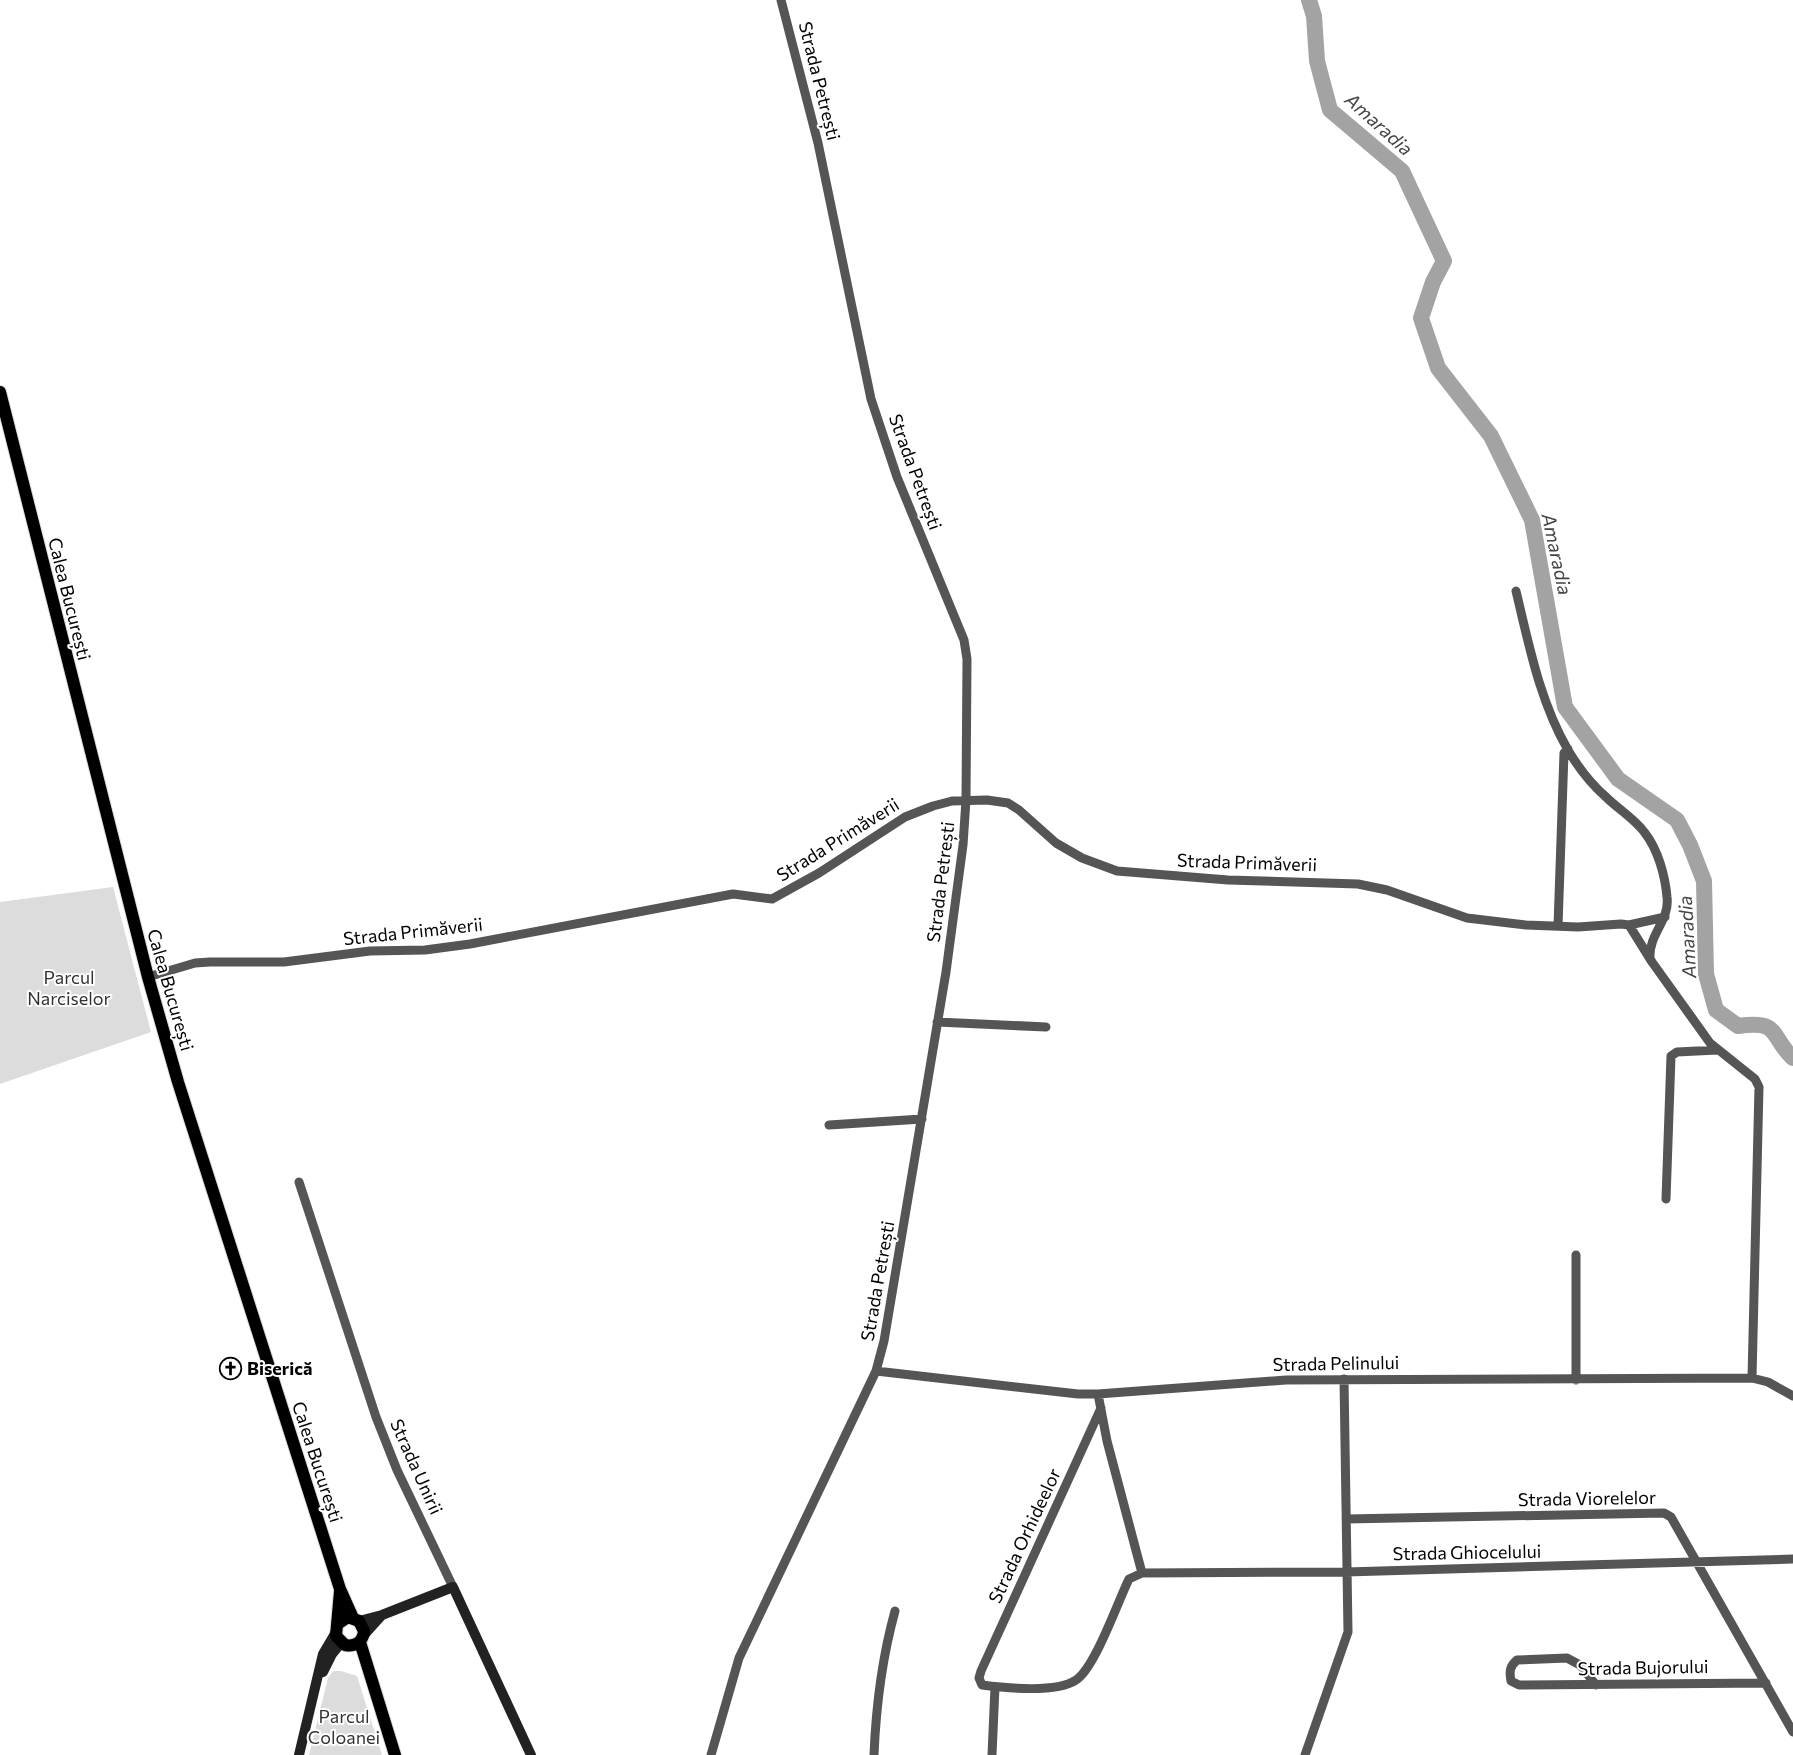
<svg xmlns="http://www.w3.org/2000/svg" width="1793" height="1755" font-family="Commissioner,sans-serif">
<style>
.green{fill:#dcdcdc}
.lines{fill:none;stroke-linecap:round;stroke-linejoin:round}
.river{stroke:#a3a3a3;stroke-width:16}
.primary-casing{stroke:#dbdbdb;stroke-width:14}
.street{stroke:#555;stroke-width:9}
.secondary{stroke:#222;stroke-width:10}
.primary{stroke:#000;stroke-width:12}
.labels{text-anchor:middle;stroke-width:4;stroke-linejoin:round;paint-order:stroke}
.street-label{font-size:18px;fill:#000;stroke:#fff}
.park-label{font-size:18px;fill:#333;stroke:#fff}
.poi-label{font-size:18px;font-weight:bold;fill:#000;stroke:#fff;text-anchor:start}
.water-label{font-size:19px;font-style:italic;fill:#444;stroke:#fff}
</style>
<rect width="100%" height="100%" fill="#fff"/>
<path class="green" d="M113 887 151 1032 0 1084V902Z
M333 1671H341L357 1676 382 1755H309L328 1678Z"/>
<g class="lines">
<path class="river" d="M1309 0 1314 16 1317 61 1330 110 1402 171 1444 261 1433 282 1421 318 1438 368 1491 436 1532 520 1565 707 1618 779 1677 820 1690 845 1704 881 1706 974 1716 1010 1738 1026C1782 1020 1769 1036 1793 1058"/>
<defs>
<path id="primary" d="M0 392 148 977 178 1082 340 1589 353 1618
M339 1623 348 1617 359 1621 364 1631C363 1642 355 1647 345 1645L336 1636 340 1591
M360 1642 395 1755"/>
</defs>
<use href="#primary" class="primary-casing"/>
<path class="street" d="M1516 591C1529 645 1540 702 1568 750 1578 767 1591 784 1606 797 1618 809 1635 819 1645 833 1658 850 1665 875 1667 897 1670 920 1649 934 1650 957
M1629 925 1665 917
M1558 926 1564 753 1568 749
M148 977 195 963 210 962H284L370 951 425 950 470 944 733 894 772 899 819 873 905 817 933 806 952 801 987 800 1008 803 1019 810 1056 843 1082 858 1117 871 1228 880 1358 884 1387 890 1467 918 1526 925 1578 927 1621 924 1629 925 1652 962 1710 1043 1755 1079 1759 1087 1752 1378
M937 1022 1046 1027
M829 1125 922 1119
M299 1182 376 1417 397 1470 453 1587
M1666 1199 1671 1056 1677 1052 1717 1050
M876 1371 1078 1394H1098L1286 1380 1752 1378 1768 1382 1793 1396
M1576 1380V1255
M1098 1394 1107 1441 1142 1573 1346 1572 1793 1559
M1101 1408 981 1671 979 1678 982 1685C1006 1688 1057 1693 1076 1680 1095 1668 1118 1601 1129 1579L1142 1573
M1346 1519 1664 1513 1671 1517 1793 1732
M1596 1685 1580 1665 1567 1658 1517 1660C1510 1666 1509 1671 1511 1681L1519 1685 1766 1683
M711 1755 739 1658 876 1371 884 1341 946 972 963 845 966 800 967 659 964 640 897 477 871 399 818 143 781 0
M874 1755C876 1706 882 1658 895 1611
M992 1755 995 1687
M1305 1755 1348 1632 1344 1379"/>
<path class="secondary" d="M359 1621 382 1615 453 1587 531 1755
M364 1635 382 1615
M323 1672 332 1654 341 1643
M299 1755 323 1654 336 1632"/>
<use href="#primary" class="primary"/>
</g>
<defs>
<symbol id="church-ring" viewBox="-11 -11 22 22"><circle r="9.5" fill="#fff" stroke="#000" stroke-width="1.5"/><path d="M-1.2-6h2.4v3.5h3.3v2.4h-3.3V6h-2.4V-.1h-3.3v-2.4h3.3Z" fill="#000"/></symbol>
</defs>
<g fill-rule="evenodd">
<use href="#church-ring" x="218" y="1356" width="25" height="25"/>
</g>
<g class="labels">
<g class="street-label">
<text transform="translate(819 81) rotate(76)" y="6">Strada Petrești</text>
<text transform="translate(915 472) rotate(70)" y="6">Strada Petrești</text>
<text transform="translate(69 599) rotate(76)" y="6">Calea București</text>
<text transform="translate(838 840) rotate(-32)" y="6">Strada Primăverii</text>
<text transform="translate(1247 863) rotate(2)" y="6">Strada Primăverii</text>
<text transform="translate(941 882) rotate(-83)" y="6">Strada Petrești</text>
<text transform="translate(413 932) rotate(-6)" y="6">Strada Primăverii</text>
<text transform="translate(170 990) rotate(74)" y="6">Calea București</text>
<text transform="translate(878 1281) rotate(-80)" y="6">Strada Petrești</text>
<text transform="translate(1336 1364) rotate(-1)" y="6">Strada Pelinului</text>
<text transform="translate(317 1462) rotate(72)" y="6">Calea București</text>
<text transform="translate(416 1467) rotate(66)" y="6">Strada Unirii</text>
<text transform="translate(1587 1499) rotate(-1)" y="6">Strada Viorelelor</text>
<text transform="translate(1025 1536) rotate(-65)" y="6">Strada Orhideelor</text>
<text transform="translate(1467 1553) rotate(-1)" y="6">Strada Ghiocelului</text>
<text transform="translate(1643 1668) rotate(-1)" y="6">Strada Bujorului</text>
</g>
<g class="park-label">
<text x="69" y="984">Parcul<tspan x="69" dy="21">Narciselor</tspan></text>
<text x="344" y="1723">Parcul<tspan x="344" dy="21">Coloanei</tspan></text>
</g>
<g class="poi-label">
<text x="247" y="1375">Biserică</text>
</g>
<g class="water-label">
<text transform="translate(1379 124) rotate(42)" y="7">Amaradia</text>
<text transform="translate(1557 554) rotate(78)" y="7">Amaradia</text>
<text transform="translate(1687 937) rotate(-93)" y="7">Amaradia</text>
</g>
</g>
</svg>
